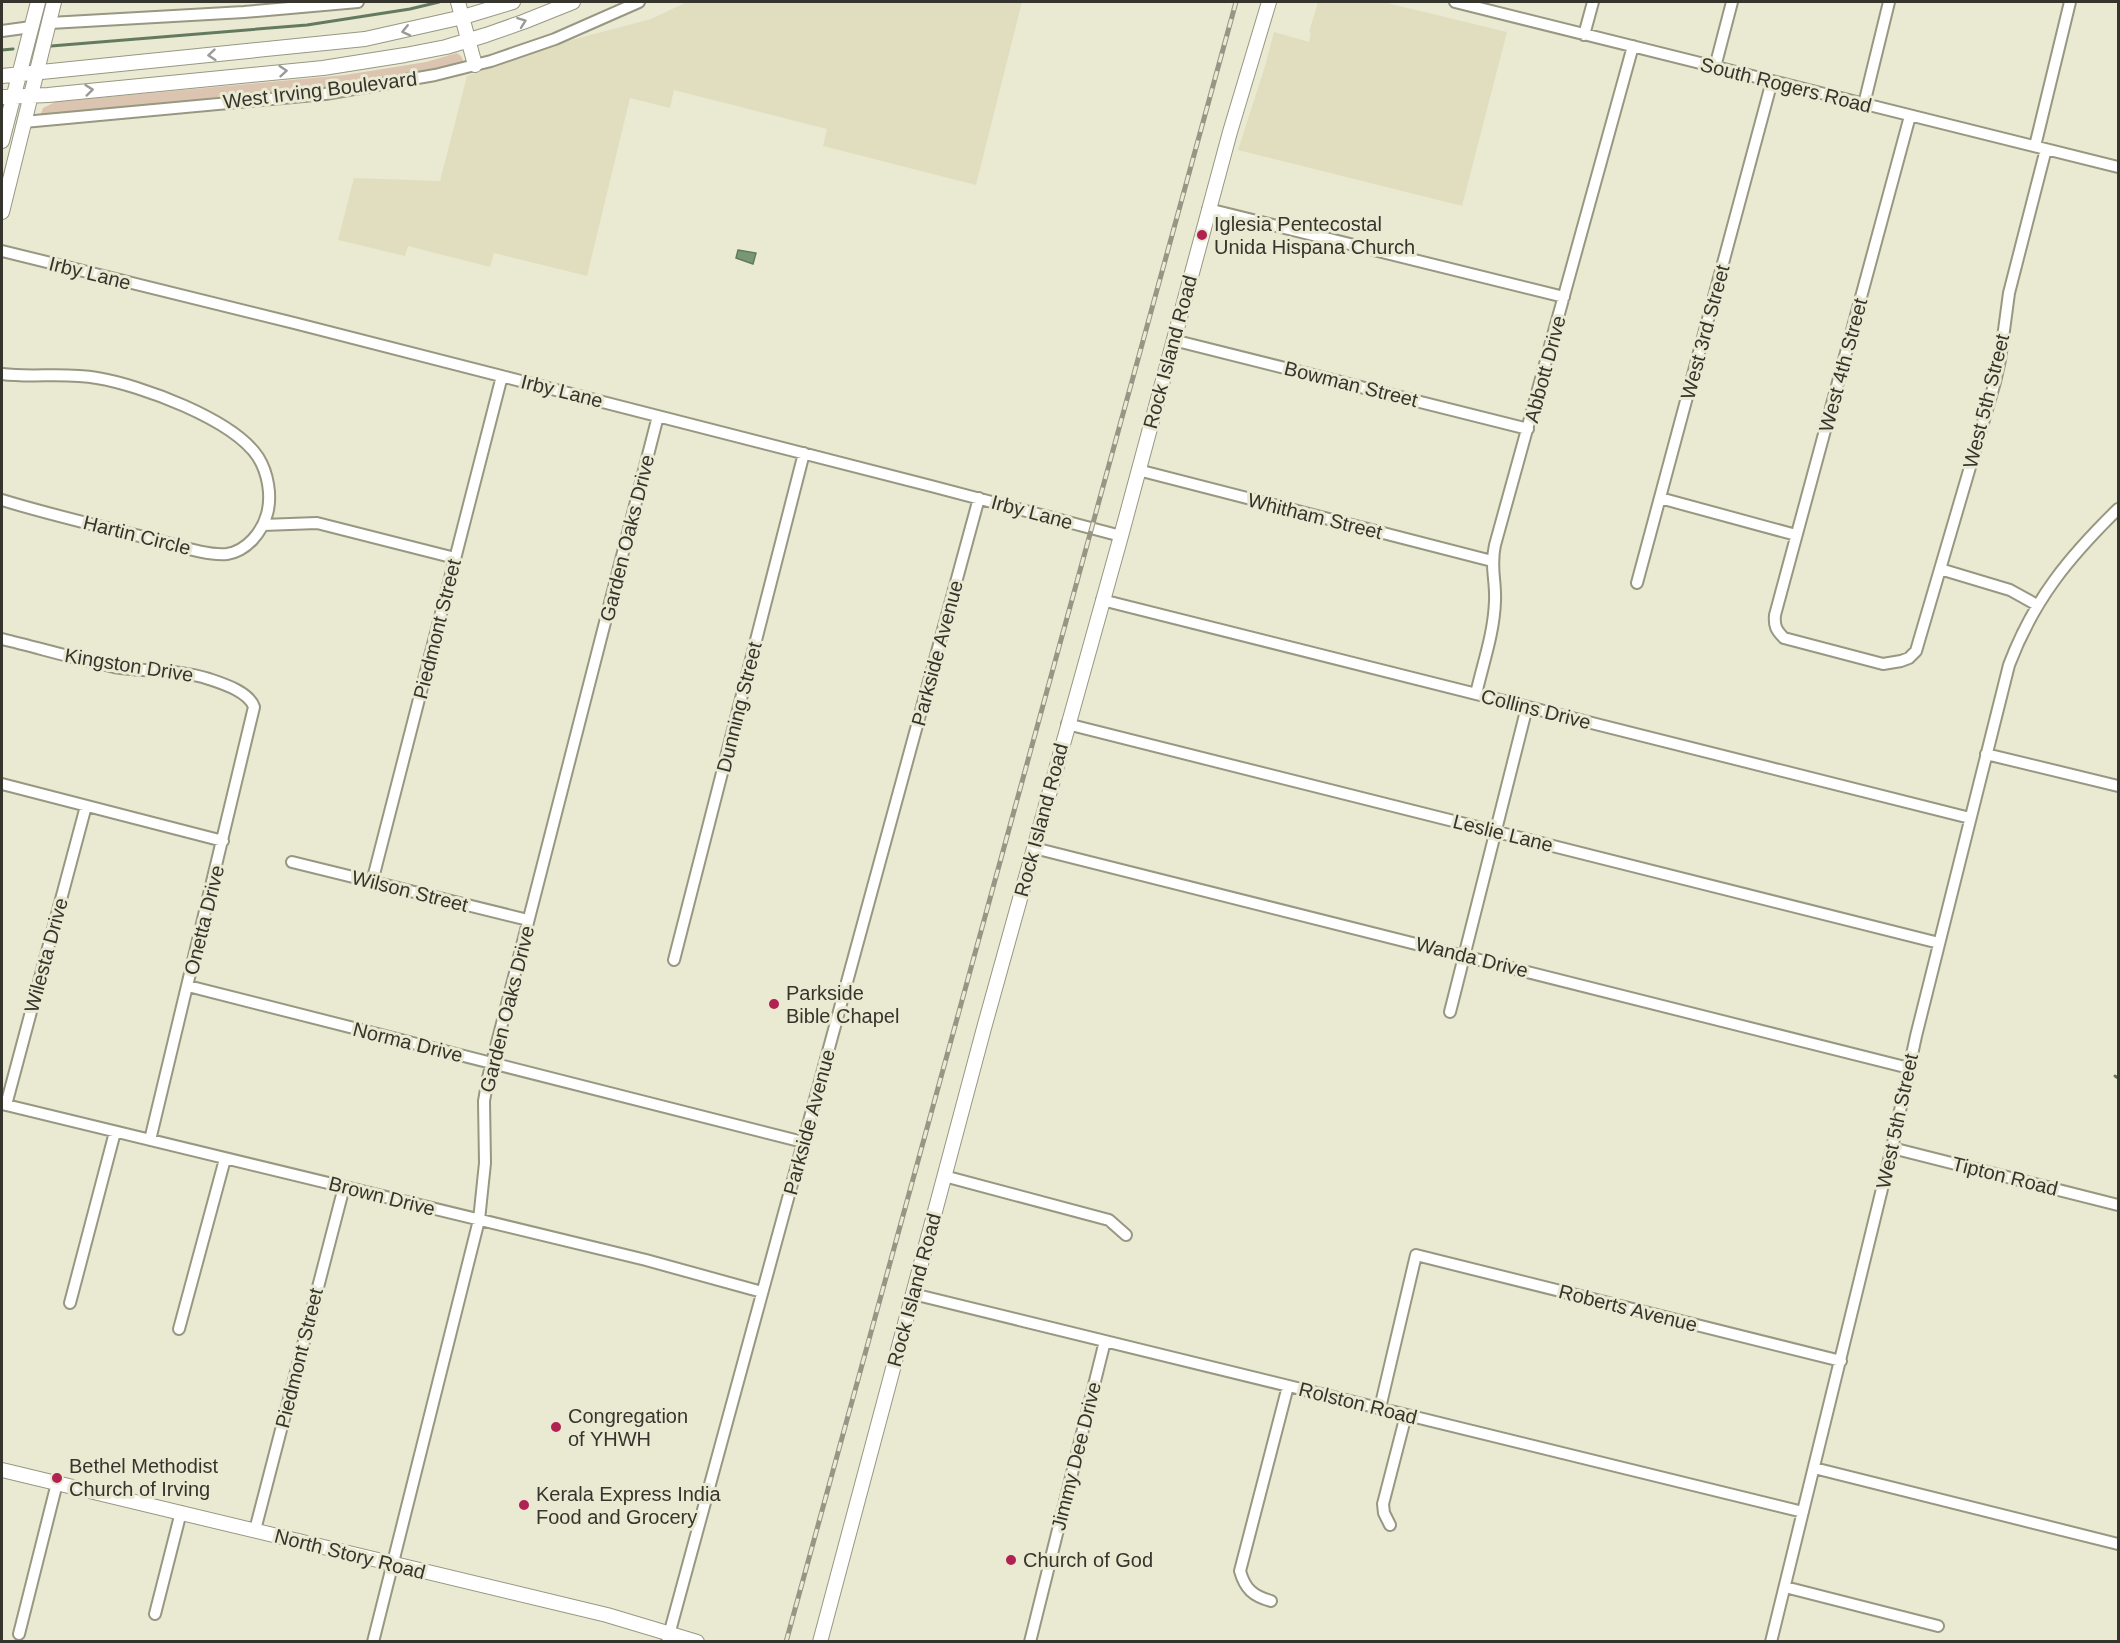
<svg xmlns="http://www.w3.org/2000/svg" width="2120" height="1643" font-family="Helvetica,sans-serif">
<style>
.built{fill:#e1dec0}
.green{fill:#dbc5b0}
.water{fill:#789775;stroke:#647a5f;stroke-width:1.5}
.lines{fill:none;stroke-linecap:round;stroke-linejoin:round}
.stream{stroke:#647a5f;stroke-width:3}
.minor-casing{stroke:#989782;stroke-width:14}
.major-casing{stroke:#989782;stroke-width:16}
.minor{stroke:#fff;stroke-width:10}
.major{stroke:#fff;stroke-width:14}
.rail-casing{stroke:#979686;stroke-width:5}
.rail{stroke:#eae9d2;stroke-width:3;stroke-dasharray:9;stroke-linecap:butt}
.oneway{stroke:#9a9a96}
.poi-dot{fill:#b12152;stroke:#eae9d2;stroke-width:2}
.labels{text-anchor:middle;stroke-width:6;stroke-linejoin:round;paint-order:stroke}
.street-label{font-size:20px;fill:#36352d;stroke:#eae9d2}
.poi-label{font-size:20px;fill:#36352d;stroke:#eae9d2;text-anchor:start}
</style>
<rect width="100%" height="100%" fill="#eae9d2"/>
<path class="built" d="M687 2H1022L976 185 823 146 827 129 674 90 670 108 630 98 587 276 494 253 490 267 408 246 405 256 338 240 354 178 440 181 467 76 564 42 651 19Z
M1318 2H1383L1507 32 1462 206 1238 150 1265 66 1274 32 1309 42 1311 33 1309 32Z"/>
<path class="green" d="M457 53 461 56 463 60 461 64C323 95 181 103 40 116L43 108 55 102 345 75 426 62Z"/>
<path class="water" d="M738 250 756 253 753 264 736 258Z"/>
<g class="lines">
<path class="stream" d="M51 46 307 25 410 9 439 2
M2 50 13 49
M2115 1076 2118 1078"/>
<defs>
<path id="minor" d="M1455 2 2118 167
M50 23 244 12 358 2
M2 31 31 27
M1584 35 1593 2
M1715 67 1732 2
M1864 104 1889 2
M1910 116 1775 615C1774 626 1776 630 1784 638L1883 664 1901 661 1909 658 1916 651 1995 382 2000 360 2009 293 2046 149
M24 122 325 94 435 75 491 61 555 39 639 2
M2035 146 2070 2
M1208 209 1564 297
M2 251 294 323 931 486 1121 536
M1173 340 1528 429
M2 374C33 378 65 372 97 378 140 385 233 419 258 457 268 473 272 496 267 514 262 532 247 551 227 554 208 556 179 546 160 541 107 528 54 516 2 500
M1138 470 1492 561
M1660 498 1796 535
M263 525 317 523 455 558
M1940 569 2010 590 2037 605
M1637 583 1772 81
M1102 600 1970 818
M2 639C39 648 76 659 114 667 145 672 179 669 209 679 224 684 249 692 254 707L150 1140
M1476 694C1483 663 1494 633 1495 601 1496 580 1490 567 1495 545L1633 46
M1067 724 1939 943
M1986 754 2118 786
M2 784 223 841
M1034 848 1909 1068
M292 862 528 920
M372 882 502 376
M674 960 804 453
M188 986 803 1142
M1450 1012 1527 707
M2 1104 646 1260 762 1292
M6 1105 86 806
M1892 1148 2118 1205
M944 1176 1109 1220 1126 1235
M913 1294 1803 1512
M70 1303 115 1132
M179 1329 225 1159
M1380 1408 1416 1255 1841 1361
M1814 1468 2118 1544
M1390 1525 1384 1513 1383 1504 1406 1415
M255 1530 344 1187
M1785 1587 1938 1626
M1271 1601C1253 1596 1245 1589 1240 1571L1288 1386
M155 1614 181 1512
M19 1634 57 1483
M373 1642 479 1220 485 1163 484 1101 488 1078 658 416
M667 1642 979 498
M1030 1642 1105 1341
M1771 1642 1892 1148 1916 1036 2009 665C2034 599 2069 557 2118 509"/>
<path id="major" d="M458 2 475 65
M2 76 365 39 463 17 513 2
M2 97 48 95 323 68 405 55 446 47 486 35 523 22 573 2
M2 141 38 2
M2 212 54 2
M2 1470 607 1615 697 1642
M820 1642 984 1028 1121 536 1230 132 1269 2"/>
</defs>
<use href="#minor" class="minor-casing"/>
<use href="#major" class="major-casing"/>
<use href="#minor" class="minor"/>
<use href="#major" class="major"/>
<defs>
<path id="rail" d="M786 1642 1236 2"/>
</defs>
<use href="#rail" class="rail-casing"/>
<use href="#rail" class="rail"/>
</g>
<defs><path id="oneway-chevron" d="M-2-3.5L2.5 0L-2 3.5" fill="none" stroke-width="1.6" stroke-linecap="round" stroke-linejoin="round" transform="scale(1.5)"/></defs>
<g class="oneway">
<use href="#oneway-chevron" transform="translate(522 22) rotate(-20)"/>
<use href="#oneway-chevron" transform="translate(406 31) rotate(167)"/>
<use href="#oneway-chevron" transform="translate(212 55) rotate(175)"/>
<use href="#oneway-chevron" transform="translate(283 71) rotate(-5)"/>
<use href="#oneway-chevron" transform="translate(89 90) rotate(-6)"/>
</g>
<g class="poi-dot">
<circle cx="1202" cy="235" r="6"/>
<circle cx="774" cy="1004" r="6"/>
<circle cx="556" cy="1427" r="6"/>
<circle cx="57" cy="1478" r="6"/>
<circle cx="524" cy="1505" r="6"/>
<circle cx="1011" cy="1560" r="6"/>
</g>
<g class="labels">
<g class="street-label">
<text transform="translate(1786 85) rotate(14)" y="7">South Rogers Road</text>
<text transform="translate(320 90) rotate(-7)" y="7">West Irving Boulevard</text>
<text transform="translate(90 273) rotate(14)" y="7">Irby Lane</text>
<text transform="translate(1705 332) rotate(-75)" y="7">West 3rd Street</text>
<text transform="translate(1170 352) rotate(-75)" y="7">Rock Island Road</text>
<text transform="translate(1843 365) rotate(-75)" y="7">West 4th Street</text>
<text transform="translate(1545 369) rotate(-75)" y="7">Abbott Drive</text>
<text transform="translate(1351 384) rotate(14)" y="7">Bowman Street</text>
<text transform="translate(562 391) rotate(14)" y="7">Irby Lane</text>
<text transform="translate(1986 401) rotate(-76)" y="7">West 5th Street</text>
<text transform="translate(1032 512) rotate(15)" y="7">Irby Lane</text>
<text transform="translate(1315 516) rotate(14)" y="7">Whitham Street</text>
<text transform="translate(137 535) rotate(14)" y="7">Hartin Circle</text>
<text transform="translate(627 538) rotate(-76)" y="7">Garden Oaks Drive</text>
<text transform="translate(437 629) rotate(-76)" y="7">Piedmont Street</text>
<text transform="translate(937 653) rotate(-75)" y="7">Parkside Avenue</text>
<text transform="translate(129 665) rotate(9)" y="7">Kingston Drive</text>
<text transform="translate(739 707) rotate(-76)" y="7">Dunning Street</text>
<text transform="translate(1536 709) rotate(14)" y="7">Collins Drive</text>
<text transform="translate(1041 820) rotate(-75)" y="7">Rock Island Road</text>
<text transform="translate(1503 833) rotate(14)" y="7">Leslie Lane</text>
<text transform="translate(410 891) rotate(14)" y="7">Wilson Street</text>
<text transform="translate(204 920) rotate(-76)" y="7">Onetta Drive</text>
<text transform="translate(46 955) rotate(-75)" y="7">Wilesta Drive</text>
<text transform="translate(1472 957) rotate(14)" y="7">Wanda Drive</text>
<text transform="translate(507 1009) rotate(-76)" y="7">Garden Oaks Drive</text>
<text transform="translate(408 1042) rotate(14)" y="7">Norma Drive</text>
<text transform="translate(1897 1121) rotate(-78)" y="7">West 5th Street</text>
<text transform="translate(809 1122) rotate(-75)" y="7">Parkside Avenue</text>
<text transform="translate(2005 1176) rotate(14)" y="7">Tipton Road</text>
<text transform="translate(382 1196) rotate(14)" y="7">Brown Drive</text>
<text transform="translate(914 1290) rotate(-75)" y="7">Rock Island Road</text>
<text transform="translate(1628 1308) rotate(14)" y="7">Roberts Avenue</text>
<text transform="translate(299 1358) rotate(-76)" y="7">Piedmont Street</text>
<text transform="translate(1358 1403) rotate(14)" y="7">Rolston Road</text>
<text transform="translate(1076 1456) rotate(-76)" y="7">Jimmy Dee Drive</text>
<text transform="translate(350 1554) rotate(14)" y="7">North Story Road</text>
</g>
<g class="poi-label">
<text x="1214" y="231">Iglesia Pentecostal<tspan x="1214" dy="23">Unida Hispana Church</tspan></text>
<text x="786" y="1000">Parkside<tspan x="786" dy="23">Bible Chapel</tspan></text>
<text x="568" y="1423">Congregation<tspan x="568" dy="23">of YHWH</tspan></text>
<text x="69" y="1473">Bethel Methodist<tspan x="69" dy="23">Church of Irving</tspan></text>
<text x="536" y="1501">Kerala Express India<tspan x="536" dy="23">Food and Grocery</tspan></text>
<text x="1023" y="1567">Church of God</text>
</g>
</g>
<rect width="2120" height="1643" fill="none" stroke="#36352d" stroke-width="6"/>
</svg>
